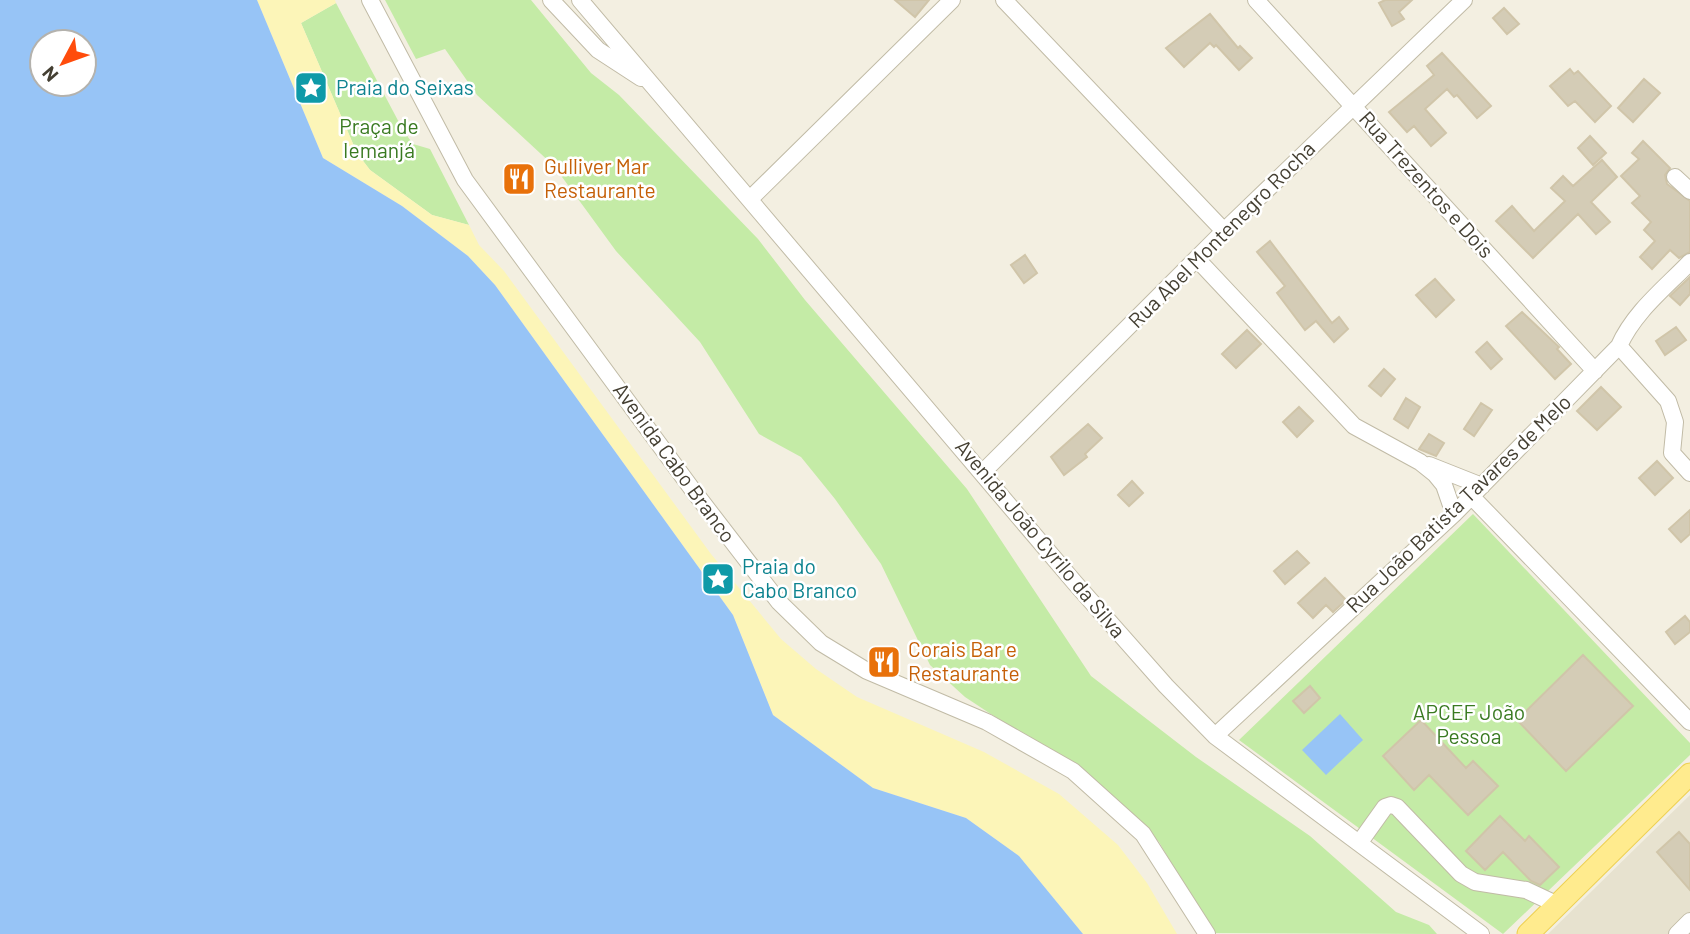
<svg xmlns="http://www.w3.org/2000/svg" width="1690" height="934" font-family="Barlow,sans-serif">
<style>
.residential{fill:#e7e2cf}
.green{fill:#c4eba6}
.sand{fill:#fcf5b8}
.water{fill:#97c4f6;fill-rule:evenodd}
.building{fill:#d4ccb6;stroke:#d0c5a9;stroke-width:2}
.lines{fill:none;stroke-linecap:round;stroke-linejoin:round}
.minor-casing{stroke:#c1bba6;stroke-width:18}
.major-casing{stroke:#eed154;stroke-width:23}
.minor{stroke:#fff;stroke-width:16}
.major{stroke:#ffeb8e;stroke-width:21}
.labels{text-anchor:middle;stroke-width:5;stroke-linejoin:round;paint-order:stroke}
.culture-label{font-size:21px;fill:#0d838f;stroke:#fff;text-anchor:start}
.park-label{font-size:21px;fill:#397a21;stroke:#fff}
.food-label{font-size:21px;fill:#c56008;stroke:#fff;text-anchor:start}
.street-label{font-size:21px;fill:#443f32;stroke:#fff}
</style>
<rect width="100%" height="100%" fill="#f3efe1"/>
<path class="residential" d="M1690 795V934H1548Z"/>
<path class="green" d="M385 0H531L591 73 619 95 758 239 805 300 967 489 1091 676 1196 757 1310 836 1396 912 1429 925 1437 934 1212 933 1159 842 1116 798 1069 760 1024 736 965 697 930 665 881 564 835 499 801 457 759 434 700 342 616 251 554 166 477 95 445 49 416 59Z
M336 3 403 130 413 144 430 149 469 225 432 215 370 170 357 153 301 23Z
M1473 514 1690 743V755L1503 934 1239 740Z"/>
<path class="sand" d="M257 0H335L336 3 301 23 357 153 370 170 432 215 469 225 479 245 504 271 711 554 781 639 816 669 857 697 984 752 1059 794 1118 845 1147 883 1177 934H1083L1019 856 966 818 873 788 773 715 733 615 495 285 468 256 402 206 323 158Z"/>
<path class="water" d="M0 0H257L323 158 402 206 468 256 495 285 733 615 773 715 873 788 966 818 1019 856 1083 934H0ZM84 42V84H42V42Z
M1340 714 1363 740 1326 775 1302 750Z"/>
<path class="building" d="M895 0H929L915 17Z
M1385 0H1412L1399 12 1404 19 1392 26 1379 3Z
M1504 8 1519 24 1507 34 1493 18Z
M1210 14 1238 48 1240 46 1252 58 1239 70 1216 45 1214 47 1210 43 1184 67 1166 48Z
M1442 53 1491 106 1477 118 1457 95 1454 97 1447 89 1425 109 1446 133 1431 146 1414 126 1407 132 1389 112 1434 75 1427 66Z
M1570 69 1574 74 1578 71 1611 106 1595 122 1575 101 1568 106 1550 86Z
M1644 79 1660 93 1633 122 1618 108Z
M1590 136 1606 153 1593 165 1578 148Z
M1643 141 1670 168 1665 175 1667 184 1690 201V252L1679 258 1670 250 1652 269 1640 257 1655 241 1644 230 1651 222 1632 203 1640 196 1621 176 1639 159 1632 153Z
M1602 160 1617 177 1591 202 1610 222 1596 234 1578 214 1533 258 1496 221 1512 206 1534 231 1565 201 1551 188 1563 176 1573 186Z
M1270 241 1332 323 1339 317 1348 329 1334 342 1316 321 1305 330 1277 293 1285 286 1257 252Z
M1025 255 1037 273 1024 283 1011 265Z
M1690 277V294L1680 305 1670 296Z
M1435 279 1454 300 1436 317 1416 295Z
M1522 312 1559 347 1557 349 1571 364 1555 379 1506 326Z
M1676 327 1686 340 1665 355 1656 341Z
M1247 330 1261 344 1236 368 1222 354Z
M1487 342 1502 359 1491 369 1476 352Z
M1384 369 1395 379 1381 396 1369 386Z
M1601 387 1621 407 1597 430 1577 411Z
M1406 398 1420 407 1408 428 1394 419Z
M1481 403 1492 410 1474 436 1464 429Z
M1299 407 1313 421 1297 437 1283 422Z
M1088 424 1102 438 1085 454 1087 457 1064 475 1051 457Z
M1429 434 1444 443 1436 456 1419 449Z
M1657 461 1673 478 1655 495 1639 478Z
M1132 481 1143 493 1129 506 1118 495Z
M1690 510V534L1681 542 1669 529Z
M1297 551 1309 563 1285 584 1274 571Z
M1325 578 1346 600 1333 612 1326 605 1313 618 1298 603Z
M1685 616 1690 622V632L1675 644 1666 632Z
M1583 655 1633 706 1566 771 1517 720Z
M1310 686 1320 698 1304 713 1293 701Z
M1421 720 1466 768 1473 761 1498 786 1468 815 1429 775 1414 790 1383 756Z
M1500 816 1525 841 1529 836 1559 867 1540 885 1531 881 1503 852 1485 870 1466 851Z
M1679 832 1690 844V890L1657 852Z"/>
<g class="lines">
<defs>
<path id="minor" d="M370 0 465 180 692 489 779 602 821 643 867 671 987 722 1073 771 1143 834 1207 934
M551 0 598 50 641 78
M580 0 1075 583 1166 686 1215 736 1481 934
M1004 0 1224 231
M1256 0 1595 371
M1675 177 1690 191
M751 198 952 0
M1197 259 1354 426 1420 462 1435 474 1444 485 1454 514
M1619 346 1668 401 1675 422 1672 453 1690 473
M1429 465 1482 486
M983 472 1224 231 1464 0
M1472 497 1690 722
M1215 736 1454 514 1619 346C1634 312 1665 288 1690 262
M1360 842 1385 807 1391 805 1397 807 1461 874 1475 882 1526 890 1558 905
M1677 934 1690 921"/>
<path id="major" d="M1528 934 1690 774"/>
</defs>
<use href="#minor" class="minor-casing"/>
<use href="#major" class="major-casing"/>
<use href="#minor" class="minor"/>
<use href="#major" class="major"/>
</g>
<defs>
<symbol id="sight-square" viewBox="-11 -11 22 22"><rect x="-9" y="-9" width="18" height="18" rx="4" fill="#0f9aa8" stroke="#fff"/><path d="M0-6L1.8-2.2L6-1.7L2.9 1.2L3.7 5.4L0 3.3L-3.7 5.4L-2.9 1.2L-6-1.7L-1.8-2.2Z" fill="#fff"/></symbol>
<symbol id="restaurant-square" viewBox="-11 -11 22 22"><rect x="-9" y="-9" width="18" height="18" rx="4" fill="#e8710a" stroke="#fff"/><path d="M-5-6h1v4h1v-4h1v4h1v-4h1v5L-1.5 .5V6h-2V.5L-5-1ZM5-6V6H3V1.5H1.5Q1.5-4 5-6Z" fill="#fff"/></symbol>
</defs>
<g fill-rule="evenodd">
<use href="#sight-square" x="292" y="69" width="38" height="38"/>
<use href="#restaurant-square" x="500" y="160" width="38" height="38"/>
<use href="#sight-square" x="699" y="560" width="38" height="38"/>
<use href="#restaurant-square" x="865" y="643" width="38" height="38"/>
</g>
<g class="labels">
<g class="culture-label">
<text x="336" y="95">Praia do Seixas</text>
<text x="742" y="574">Praia do<tspan x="742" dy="24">Cabo Branco</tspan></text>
</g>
<g class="park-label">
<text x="379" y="134">Praça de<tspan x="379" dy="24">Iemanjá</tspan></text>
<text x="1469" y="720">APCEF João<tspan x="1469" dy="24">Pessoa</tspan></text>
</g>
<g class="food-label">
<text x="544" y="174">Gulliver Mar<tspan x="544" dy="24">Restaurante</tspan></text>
<text x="908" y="657">Corais Bar e<tspan x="908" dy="24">Restaurante</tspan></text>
</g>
<g class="street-label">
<text transform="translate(1426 185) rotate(48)" y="7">Rua Trezentos e Dois</text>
<text transform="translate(1222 235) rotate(-45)" y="7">Rua Abel Montenegro Rocha</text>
<text transform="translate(674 463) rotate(54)" y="7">Avenida Cabo Branco</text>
<text transform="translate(1459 504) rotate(-44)" y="7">Rua João Batista Tavares de Melo</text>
<text transform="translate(1040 539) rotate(50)" y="7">Avenida João Cyrilo da Silva</text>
</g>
</g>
<g transform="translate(63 63) rotate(229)"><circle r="33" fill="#ffffff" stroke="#b4b2ad" stroke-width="2"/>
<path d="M0-5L12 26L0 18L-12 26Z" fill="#ff4c0c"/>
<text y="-10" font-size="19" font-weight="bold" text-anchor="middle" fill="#443f32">N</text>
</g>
</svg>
